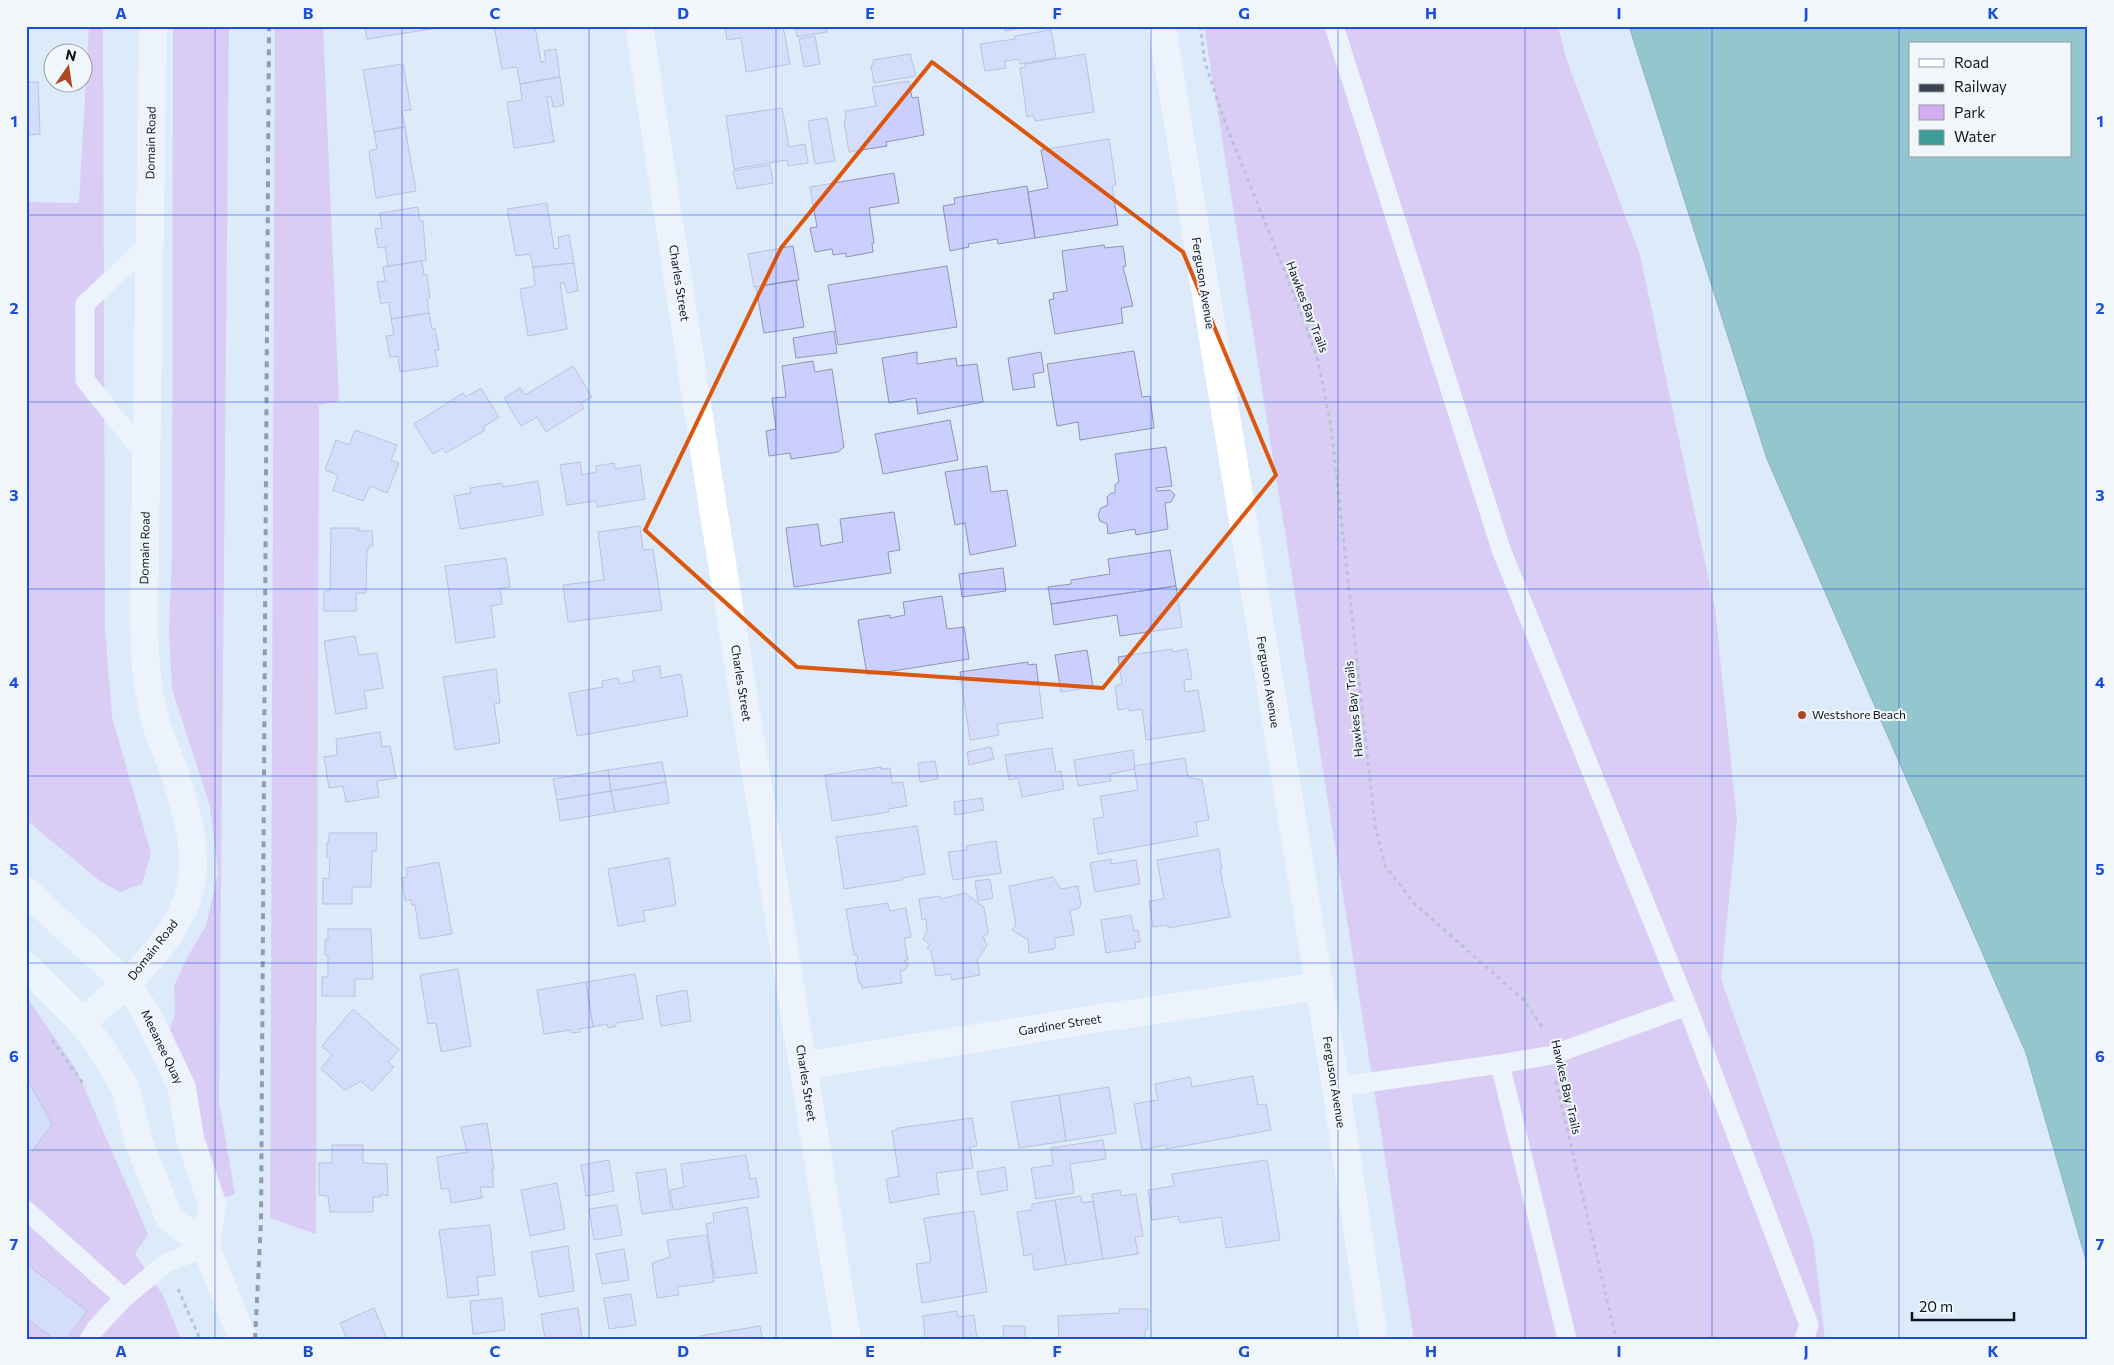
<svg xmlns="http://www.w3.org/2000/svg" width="2114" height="1365" font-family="Commissioner,sans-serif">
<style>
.green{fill:#d4acf2}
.water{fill:#3d9b98;stroke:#2f7374;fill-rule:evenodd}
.building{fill:#cacffe;stroke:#9194b2}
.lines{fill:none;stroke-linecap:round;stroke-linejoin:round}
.path{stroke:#8c98a5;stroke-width:3;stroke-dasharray:4 4;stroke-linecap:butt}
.service{stroke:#fff;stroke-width:19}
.minor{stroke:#fff;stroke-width:28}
.secondary{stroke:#fff;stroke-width:28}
.rail{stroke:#3a444f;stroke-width:4;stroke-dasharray:6 6;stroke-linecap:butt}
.marked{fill:none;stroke:#dd560d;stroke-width:4;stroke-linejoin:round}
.grid{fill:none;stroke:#1d4ed8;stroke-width:1;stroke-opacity:0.55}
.poi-dot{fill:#ae4624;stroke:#f1f6fb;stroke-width:2}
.labels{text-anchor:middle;stroke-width:4;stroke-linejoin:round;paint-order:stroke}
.street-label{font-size:12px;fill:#0d161f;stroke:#f1f6fb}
.poi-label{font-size:12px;fill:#0d161f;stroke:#f1f6fb;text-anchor:start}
.neatline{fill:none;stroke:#1d4ed8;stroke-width:2}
.grid-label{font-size:16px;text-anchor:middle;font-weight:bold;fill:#1d4ed8}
</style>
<rect width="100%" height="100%" fill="#dceafa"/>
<path class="green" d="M89 26H103L105 628 112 717 151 853 142 884 120 892 100 881 26 820V202L79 203Z
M173 26H229L219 1101 235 1194 214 1202 164 1049 175 1013 174 986 187 958 206 926 218 873 210 806 172 689 169 630 172 555Z
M275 26H323L339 401 319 405 316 1234 270 1218Z
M1204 26H1558L1567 61 1640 255 1715 609 1737 820 1721 979 1813 1238 1825 1339H1414Z
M30 1002 76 1069 148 1234 135 1254 163 1295 181 1339H26V1003Z"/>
<path class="water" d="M1629 26H2088V1267L2026 1053 1767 459ZM1910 44H2070V156H1910Z"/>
<path class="building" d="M365 26H438V28L367 39Z
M494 26H535L541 62 546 61 544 51 556 49 560 77 520 84 517 67 502 69Z
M725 26H783L790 64 746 72 741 38 727 40Z
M795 26H826L827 32 797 37Z
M1005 26H1032L1005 31Z
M1051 30 1056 58 1020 64 1019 59 1005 61 1006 68 985 71 980 44 1015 39V36Z
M815 36 820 64 804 67 799 39Z
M910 54 916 76 874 83 871 66H873V60Z
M1085 54 1094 112 1035 121 1033 115 1027 117 1020 68 1026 67 1025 64Z
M403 64 411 110 402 111 405 127 374 132 363 70Z
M560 77 564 105 553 107 551 96 547 97 554 142 514 148 507 102 522 100 520 84Z
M909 81 912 98 918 97 924 135 886 142 887 146 849 152 844 121 846 120 845 111 876 106 872 87Z
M26 82H38L40 134 26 135Z
M782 108 789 147 805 144 808 163 788 166 787 160 734 169 726 116Z
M827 118 835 161 815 164 808 121Z
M405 127 416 191 376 198 369 151 377 149 374 132Z
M1109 139 1116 185 1112 186 1118 225 1035 238 1028 192 1048 188 1041 150Z
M770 165 773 183 737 189 733 171Z
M894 173 899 203 869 208 874 243H872L873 252 846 257V253L833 255 832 249 815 252 810 228 817 227 810 187Z
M1027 186 1035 238 998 244 997 239 968 244 969 247 950 251 943 206 955 204 954 198Z
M547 203 554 249 559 248 558 237 569 235 574 263 533 267 530 254 516 256 507 209Z
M418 207 420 221H423L426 260 388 266 385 247 378 248 375 229 382 228 380 213Z
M1104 245 1105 248 1123 246 1126 266 1123 267 1133 306 1121 308 1123 323 1055 334 1049 300 1054 299 1053 293 1067 291 1062 251Z
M793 246 799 280 754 287 748 254Z
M422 261 424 275H427L430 298 427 299 429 313 391 319 389 302 381 304 377 282 385 281 383 267Z
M574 263 578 291 567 293 564 283H560L567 329 528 336 520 289 535 286 533 267Z
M947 266 957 327 838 345 828 285Z
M796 280 804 327 764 333 756 287Z
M429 313 432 329 435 328 439 350H435L438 366 400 372 398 356 390 357 386 336 394 335 391 319Z
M834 331 837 353 796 358 793 338Z
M1134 351 1142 397 1150 396 1154 428 1080 440 1078 422 1057 426 1047 364Z
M917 352V364L956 358 957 366 977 364 983 402 918 414 916 398 889 403 882 358Z
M1041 352 1044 372 1033 374 1035 387 1013 390 1008 358Z
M813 361 815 372 832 369 844 447 838 452 791 459 790 453 769 456 766 431 776 429 772 398 786 397 782 366Z
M573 366 592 397 581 403 584 408 546 432 537 417 521 426 504 398 520 388 525 395Z
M481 388 499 417 483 427 485 430 446 453 443 448 433 454 414 424 463 393 466 397Z
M950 420 958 460 883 474 875 434Z
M355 430 397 445 391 460 399 463 387 493 370 486 363 501 333 490 338 475 325 470 336 440 349 445Z
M1166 447 1172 486 1156 488 1157 491 1170 490 1175 495 1171 502 1165 503 1168 529 1136 535 1135 529 1108 534 1107 524 1100 521 1098 515 1101 508 1108 505 1107 497 1111 493H1115V485L1119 482 1115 454Z
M580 462 582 475 597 472 596 466 614 463 615 469 640 465 645 499 597 507 596 501 567 505 560 465Z
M987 466 991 492 1007 490 1016 546 970 555 965 523 955 525 945 472Z
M538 481 543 515 460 529 454 496 471 493 470 488 502 483 503 487Z
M894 512 900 550 888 552 891 573 794 587 786 528 818 524 821 546 843 542 840 519Z
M640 526 643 550 653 549 662 610 568 622 563 585 604 580 598 532Z
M331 528H359L358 531H372L373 546H369V549H367L366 593H356V611H324V591H330Z
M1170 550 1176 586 1051 604 1048 587 1071 584V580L1110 574 1108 559Z
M506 558 510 587 500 588 502 604 491 606 495 637 456 643 445 566Z
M1003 568 1006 591 962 597 959 574Z
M1176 586 1182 627 1120 636 1117 615 1054 625 1051 604Z
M942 596 947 629 964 627 969 659 867 675 858 620 890 615V618L905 615 903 602Z
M355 636 359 655 377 653 383 688 364 691 367 708 336 714 324 641Z
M1172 649 1173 652 1187 649 1192 679 1184 680 1185 692 1198 690 1205 731 1146 740 1142 709 1129 711V708L1118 710 1115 686 1122 684 1118 657Z
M1087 650 1093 687 1061 692 1055 655Z
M1028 662V665L1036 664 1043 718 997 724 999 735 970 740 960 672Z
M660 666 661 678 681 674 688 716 577 736 569 693 603 687 602 681 618 678 620 684 634 681 632 671Z
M496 669 500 703 494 704 500 743 455 750 443 677Z
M380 732 382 747 390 746 396 778 377 781 379 797 346 802 343 786 329 788 324 757 337 755 336 739Z
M991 747 994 759 969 765 967 752Z
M1052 748 1056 772 1061 771 1064 789 1022 797 1018 778 1009 780 1005 755Z
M1133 750 1135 769 1110 774 1111 781 1078 786 1074 760Z
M1185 758 1188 777 1202 780 1209 820 1196 822 1198 836 1098 854 1093 819 1104 817 1100 796 1138 790 1134 766Z
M935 761 938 779 920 782 918 763Z
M662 762 666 782 611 791 608 770Z
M881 767V769L890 768 892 783 903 782 907 806 888 809 889 812 832 821 825 775Z
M608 770 611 791 557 800 553 779Z
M666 782 669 803 615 812 611 791Z
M611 791 615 812 560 821 557 800Z
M982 798 984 810 955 815 954 802Z
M917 826 925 874 902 878V880L844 889 836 837Z
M329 833H377L376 851H372L371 887H352V904H323V878L329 879 330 858H327V842H329Z
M996 841 1001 873 953 880 948 852 967 850 966 846Z
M1219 849 1222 869H1220L1230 917 1168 928V925L1153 927 1149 901 1164 899 1157 860Z
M669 858 676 905 643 911 645 921 618 926 608 869Z
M1111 859V864L1136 860 1140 884 1095 892 1090 863Z
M439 862 452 934 420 939 415 905H412L411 900 405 901 402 878 407 877 406 868Z
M1053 877 1061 889 1078 886 1081 905 1078 909 1070 910 1074 935 1054 938 1056 946 1054 949 1029 953 1028 940 1012 930 1016 925 1009 886Z
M990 879 993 898 978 901 975 881Z
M965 893 984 907 988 932 987 934 983 936 987 946 977 960 980 975 952 980 951 974 936 976 931 951 927 948 930 945 923 939 927 931 926 919 922 920 919 899 940 896 941 899Z
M888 903 890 911 906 908 911 937 904 938 908 960H904L908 965 906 969 900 972 902 983 862 988 861 983H859L855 962H858L857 954 854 955 846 909Z
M1131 915 1134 931 1138 930 1140 942H1135L1136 948 1106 953 1101 920Z
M328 929H371L373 979H355V996H322V977H328V956L325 955V940H328Z
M458 969 471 1046 441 1052 436 1023 428 1024 420 975Z
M635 974 643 1019 616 1023V1026L608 1028 607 1024 593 1027 586 982Z
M586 982 593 1027 579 1029 580 1032 572 1033 571 1030 544 1034 537 990Z
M687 990 691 1021 661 1026 656 996Z
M353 1009 399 1050 388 1062 394 1067 372 1091 361 1081 345 1090 321 1069 332 1055 322 1046Z
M1253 1076 1258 1105 1266 1104 1271 1130 1166 1149V1145L1142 1150 1134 1104 1158 1100 1155 1084 1190 1077 1192 1087Z
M26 1077 52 1124 26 1160Z
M1109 1087 1116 1133 1066 1141 1059 1095Z
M1059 1095 1066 1141 1019 1148 1011 1102Z
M972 1118 977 1146 970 1147 973 1168 936 1173 939 1194 890 1203 886 1179 899 1176 892 1131 898 1129V1128Z
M487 1123 494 1169H492L494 1187H480L482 1198 451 1203 449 1188 441 1189 437 1157 467 1152 461 1127Z
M1103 1140 1106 1159 1070 1164 1074 1193 1036 1199 1031 1168 1053 1165 1051 1148Z
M332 1145H363V1163L387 1164 388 1196 381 1194V1197H373V1212H330L328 1196 319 1195V1163H332Z
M746 1155 750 1179 756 1178 759 1197 673 1210 670 1190 684 1187 681 1164Z
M609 1160 614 1191 586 1196 581 1165Z
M1267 1160 1280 1240 1226 1248 1221 1217 1180 1223 1178 1216 1152 1220 1148 1190 1174 1186 1172 1174Z
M1005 1167 1008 1190 981 1195 977 1172Z
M666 1169 671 1210 642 1214 636 1173Z
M557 1183 565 1229 530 1236 521 1190Z
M1120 1190 1121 1196 1136 1194 1143 1236 1135 1237 1138 1254 1103 1259 1092 1194Z
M1081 1196 1082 1203 1093 1201 1103 1259 1066 1265 1055 1200Z
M1055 1200 1066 1265 1034 1270 1032 1254 1024 1256 1017 1212 1032 1210V1204Z
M617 1205 622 1235 594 1240 589 1209Z
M747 1207 757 1273 715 1278 706 1224 714 1222 713 1213Z
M974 1211 987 1292 922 1303 916 1264 931 1262 924 1218Z
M490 1225 495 1275 477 1277 479 1295 448 1298 439 1230Z
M707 1235 714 1282 677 1287 679 1295 657 1298 652 1263 670 1257 667 1240Z
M568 1246 574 1291 539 1297 531 1252Z
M624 1249 629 1280 602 1284 596 1254Z
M29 1266 87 1311 67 1339H54L26 1318V1270Z
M631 1294 636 1325 609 1329 604 1298Z
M502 1298 505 1330 473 1334 470 1301Z
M374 1308 387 1339H347L340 1323Z
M578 1308 582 1339H545L541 1314Z
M1119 1309H1148V1329L1145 1330V1339H1059L1058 1316 1120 1313Z
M957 1311 958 1317 974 1315 977 1339H925L923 1316Z
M760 1326 762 1339H701L700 1336Z
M1003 1326H1025V1339H1004Z"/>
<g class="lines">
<path class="path" d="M1200 26 1205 62 1223 117 1298 305 1318 361 1331 426 1375 825 1385 866 1415 904 1525 1001 1543 1029
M52 1040 85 1086
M1556 1081 1616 1339
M178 1289 200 1339"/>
<path class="service" d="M1334 26 1502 552 1687 1006 1809 1325 1804 1339
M146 456 85 380V304L150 243
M1500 1064 1552 1055 1687 1006
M1336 1087 1500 1064 1567 1339
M26 1210 124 1298
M89 1339 96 1328 124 1298 166 1263 206 1247"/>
<path class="minor" d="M639 26 713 508 847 1339
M1162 26 1336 1087 1374 1339
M82 1022C120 990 161 956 183 910 204 865 187 810 172 766 166 749 158 733 154 716 145 677 144 645 144 606L153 26
M803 1066 1102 1018 1318 986"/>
<path class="secondary" d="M26 891 127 984 148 1016 182 1088 190 1139 212 1203 206 1247
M26 966 82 1022 103 1051 125 1087 139 1143 169 1217 206 1247 243 1339"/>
<path class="rail" d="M255 1339 261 1222 269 26"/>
</g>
<path d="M0 0H2114V1365H0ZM932 62 1183 252 1276 475 1103 688 797 667 645 530 781 248Z" fill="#dceafa" fill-opacity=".55" fill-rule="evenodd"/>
<path class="marked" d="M932 62 1183 252 1276 475 1103 688 797 667 645 530 781 248Z"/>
<path class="grid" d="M215 26V1339M402 26V1339M589 26V1339M776 26V1339M963 26V1339M1151 26V1339M1338 26V1339M1525 26V1339M1712 26V1339M1899 26V1339M26 215H2088M26 402H2088M26 589H2088M26 776H2088M26 963H2088M26 1150H2088"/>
<circle class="poi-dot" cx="1802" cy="715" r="5"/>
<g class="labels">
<g class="street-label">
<text transform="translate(151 143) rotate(-89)" y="4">Domain Road</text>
<text transform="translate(679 283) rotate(81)" y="4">Charles Street</text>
<text transform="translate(1203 283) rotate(81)" y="4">Ferguson Avenue</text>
<text transform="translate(1307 307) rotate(69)" y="4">Hawkes Bay Trails</text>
<text transform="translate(145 548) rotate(-89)" y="4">Domain Road</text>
<text transform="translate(1268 682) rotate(81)" y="4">Ferguson Avenue</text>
<text transform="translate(741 683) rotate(81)" y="4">Charles Street</text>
<text transform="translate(1354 709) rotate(-96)" y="4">Hawkes Bay Trails</text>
<text transform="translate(153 950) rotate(-52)" y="4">Domain Road</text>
<text transform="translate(1060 1025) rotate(-9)" y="4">Gardiner Street</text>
<text transform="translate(162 1047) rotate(64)" y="4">Meeanee Quay</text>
<text transform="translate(1334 1082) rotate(81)" y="4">Ferguson Avenue</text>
<text transform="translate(806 1083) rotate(81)" y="4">Charles Street</text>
<text transform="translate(1566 1087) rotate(77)" y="4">Hawkes Bay Trails</text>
</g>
<g class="poi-label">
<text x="1812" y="719">Westshore Beach</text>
</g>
</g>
<rect width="2114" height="1365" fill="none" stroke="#f1f6fb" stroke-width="55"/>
<rect x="1909" y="42" width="162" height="115" fill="#f1f6fb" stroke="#969ca3"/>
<rect x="1919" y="59" width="25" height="8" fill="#ffffff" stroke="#969ca3"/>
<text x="1954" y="68" font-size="15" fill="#0d161f">Road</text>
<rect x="1919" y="84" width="25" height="8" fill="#3a444f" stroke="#969ca3"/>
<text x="1954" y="92" font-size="15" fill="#0d161f">Railway</text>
<rect x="1919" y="105" width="25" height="15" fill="#d4acf2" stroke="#969ca3"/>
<text x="1954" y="118" font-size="15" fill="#0d161f">Park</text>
<rect x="1919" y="130" width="25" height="15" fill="#3d9b98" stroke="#969ca3"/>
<text x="1954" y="142" font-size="15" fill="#0d161f">Water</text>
<g transform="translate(68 68) rotate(13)"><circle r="24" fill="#f1f6fb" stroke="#969ca3"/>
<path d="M0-4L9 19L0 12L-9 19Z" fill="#ae4624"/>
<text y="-8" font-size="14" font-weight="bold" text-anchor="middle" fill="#0d161f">N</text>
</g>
<path d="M1912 1312v8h102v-8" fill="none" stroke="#0d161f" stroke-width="2.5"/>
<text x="1919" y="1312" font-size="15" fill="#0d161f" stroke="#f1f6fb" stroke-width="4" paint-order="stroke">20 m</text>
<rect x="28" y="28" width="2058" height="1310" class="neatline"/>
<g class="grid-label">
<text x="121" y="19">A</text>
<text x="308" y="19">B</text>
<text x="495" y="19">C</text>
<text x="683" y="19">D</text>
<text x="870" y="19">E</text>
<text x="1057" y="19">F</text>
<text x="1244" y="19">G</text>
<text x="1431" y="19">H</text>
<text x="1619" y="19">I</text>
<text x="1806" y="19">J</text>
<text x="1993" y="19">K</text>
<text x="14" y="127">1</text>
<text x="2100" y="127">1</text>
<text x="14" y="314">2</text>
<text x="2100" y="314">2</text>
<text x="14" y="501">3</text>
<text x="2100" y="501">3</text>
<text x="14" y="688">4</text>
<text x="2100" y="688">4</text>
<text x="14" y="875">5</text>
<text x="2100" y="875">5</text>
<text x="14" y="1062">6</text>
<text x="2100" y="1062">6</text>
<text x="14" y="1250">7</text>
<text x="2100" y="1250">7</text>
<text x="121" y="1357">A</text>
<text x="308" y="1357">B</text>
<text x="495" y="1357">C</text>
<text x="683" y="1357">D</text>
<text x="870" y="1357">E</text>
<text x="1057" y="1357">F</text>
<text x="1244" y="1357">G</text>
<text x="1431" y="1357">H</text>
<text x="1619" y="1357">I</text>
<text x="1806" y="1357">J</text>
<text x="1993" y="1357">K</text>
</g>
</svg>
